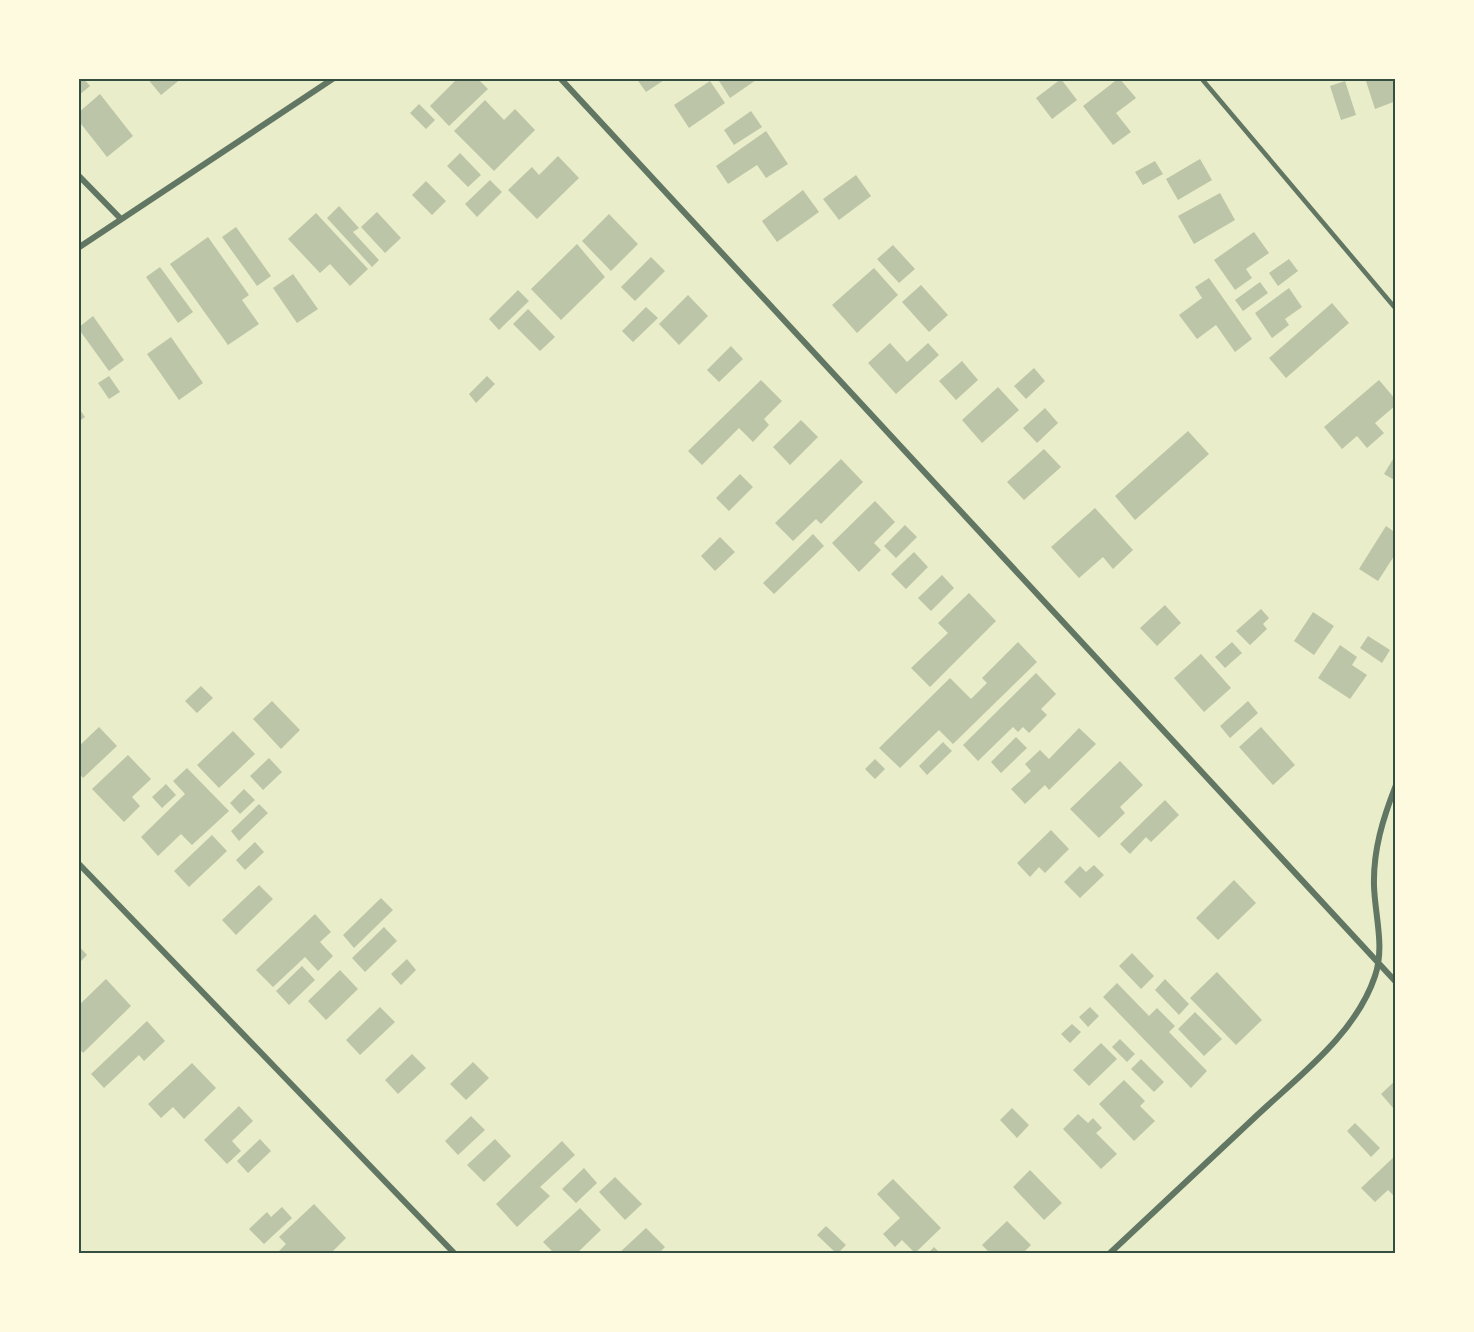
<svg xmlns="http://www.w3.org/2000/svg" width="1474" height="1332" font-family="Inter,sans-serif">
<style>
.building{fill:#bcc5a7}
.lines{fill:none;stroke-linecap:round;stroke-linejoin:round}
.service{stroke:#617663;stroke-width:4.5}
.minor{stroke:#617663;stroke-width:6}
.neatline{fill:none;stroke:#344e41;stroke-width:2}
</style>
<rect width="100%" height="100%" fill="#e9edc9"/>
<path class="building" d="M78 78H83L90 86 78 96Z
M147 78H182L161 95Z
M458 78H477L488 89 449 126 430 106Z
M636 78H667L646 92Z
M724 78H759L730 98 719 81Z
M1119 78 1136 98 1116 113 1131 132 1113 145 1083 106Z
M1365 78H1396V101L1375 109Z
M1061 79 1077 100 1052 119 1036 98Z
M710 81 725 103 689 128 674 105Z
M1345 81 1356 115 1341 120 1330 86Z
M100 94 133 136 107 157 78 120V113Z
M485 100 504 120 515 109 535 130 494 171 454 131Z
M419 104 435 120 426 129 410 113Z
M751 111 762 127 734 145 724 130Z
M766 131 788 164 766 178 757 165 728 184 716 166Z
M460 153 481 175 468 187 447 166Z
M558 156 579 178 537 219 508 190 532 167 539 175Z
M1200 159 1212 180 1178 200 1166 179Z
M1155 161 1163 174 1143 185 1135 172Z
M856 175 871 196 839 220 823 199Z
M490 180 502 192 477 217 465 204Z
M426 181 446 201 432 215 412 195Z
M803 190 819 212 777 242 762 221Z
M1220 193 1235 220 1194 244 1178 216Z
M339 206 359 228 353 232 379 260 372 267 327 218Z
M377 212 401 238 385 253 361 227Z
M316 213 368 269 350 286 330 264 320 273 288 239Z
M609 214 638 244 611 271 582 241Z
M236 227 271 276 257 286 222 237Z
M1254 232 1269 253 1246 269 1252 278 1235 290 1214 260Z
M208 237 249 295 242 300 259 324 228 345 170 264Z
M577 244 605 277 561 320 531 289Z
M893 245 915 269 899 283 877 259Z
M651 257 665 271 635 301 621 287Z
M1289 259 1298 271 1278 286 1269 273Z
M160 267 193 312 178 323 146 277Z
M874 268 898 295 857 333 832 305Z
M293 274 318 309 297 323 273 288Z
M1209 278 1252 339 1235 352 1216 325 1197 339 1179 315 1202 298 1195 287Z
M1260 282 1268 293 1243 311 1235 300Z
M921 285 948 315 929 332 902 302Z
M1289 288 1302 307 1285 319 1289 325 1272 338 1255 313Z
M518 290 529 301 499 330 489 319Z
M688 295 708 316 679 345 659 324Z
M1332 303 1349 323 1286 378 1269 358Z
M646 307 658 318 633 342 622 331Z
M528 309 555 337 540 351 513 324Z
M93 316 124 360 109 371 78 328Z
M171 337 203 383 179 400 147 354Z
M890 343 907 362 928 343 939 355 896 394 868 363Z
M731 346 743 359 719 382 707 370Z
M962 361 978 380 956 400 939 381Z
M1034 368 1045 381 1026 399 1014 386Z
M109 376 120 392 109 399 98 383Z
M487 376 495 384 476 403 469 394Z
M761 380 782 401 764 419 769 425 753 442 739 428 702 465 688 451Z
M1379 380 1396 400V405L1375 423 1384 433 1367 448 1357 436 1342 449 1324 427Z
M998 387 1019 410 982 443 962 420Z
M78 407 85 417 78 422Z
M1045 408 1058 423 1037 443 1023 428Z
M801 420 818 437 790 465 773 447Z
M1188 431 1209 454 1135 520 1115 496Z
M1044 449 1061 467 1024 500 1007 482Z
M1396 454V481L1384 474Z
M841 459 863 482 821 524 816 519 793 541 775 523Z
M740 474 753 487 729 511 716 498Z
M875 501 895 522 874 543 881 550 859 572 832 543Z
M1095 508 1133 550 1113 569 1103 557 1079 578 1051 547Z
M905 525 917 537 896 558 884 546Z
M1386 526 1396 533V553L1378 581 1359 569Z
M813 534 824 546 774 594 763 583Z
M720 537 735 552 715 571 701 556Z
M914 552 928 567 906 589 891 574Z
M942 575 954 588 931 611 918 598Z
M969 593 996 621 930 687 911 668 948 633 938 623Z
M1165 605 1181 623 1157 646 1140 628Z
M1261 609 1269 618 1263 624 1267 629 1250 645 1236 631Z
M1313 612 1334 626 1314 655 1294 641Z
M1368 636 1390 650 1382 663 1360 648Z
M1018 642 1037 662 953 744 939 730 900 768 879 748 950 678 971 699 987 683 982 678Z
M1232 642 1242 653 1225 668 1215 657Z
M1340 645 1357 657 1352 665 1367 675 1350 699 1318 678Z
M1201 654 1231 688 1204 712 1174 678Z
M1036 673 1056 694 1041 709 1047 715 1029 733 1023 727 1018 732 1013 727 978 761 963 745Z
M201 686 213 698 197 713 185 701Z
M272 701 300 730 281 749 253 719Z
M1248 701 1258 713 1230 738 1220 726Z
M99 727 117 746 83 778 78 772V747Z
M1261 727 1295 765 1273 785 1239 747Z
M1079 728 1096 744 1049 790 1045 785 1025 804 1011 789 1031 771 1025 764 1040 750 1049 759Z
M233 731 255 754 219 788 197 765Z
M1016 737 1027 748 1001 773 991 762Z
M943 742 952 751 927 775 919 766Z
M128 755 151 779 132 797 140 806 124 822 92 789Z
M269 758 282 772 263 790 250 776Z
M875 759 885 769 875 779 865 769Z
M1120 761 1143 785 1120 807 1125 813 1099 838 1070 809Z
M187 768 229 811 192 845 181 834 158 856 141 837 185 794 173 781Z
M166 784 176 795 162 808 152 797Z
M244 789 255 800 240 814 230 803Z
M1165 800 1179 815 1151 842 1146 837 1130 854 1120 844Z
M259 804 268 813 239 841 231 831Z
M1051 830 1069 849 1045 873 1039 867 1030 877 1017 863Z
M212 835 227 851 189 887 174 871Z
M255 842 264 852 245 870 236 860Z
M1094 865 1104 875 1080 898 1064 882 1080 866 1086 872Z
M1234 880 1256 903 1218 940 1196 918Z
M259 885 273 899 236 935 222 920Z
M381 898 393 910 354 948 343 935Z
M315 914 331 932 320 942 333 956 318 971 305 957 273 987 256 970Z
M384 927 397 941 365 972 352 958Z
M78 945 87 955 78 964Z
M1132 953 1154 976 1141 989 1119 966Z
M407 959 416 970 401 985 391 974Z
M302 966 315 980 289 1005 276 991Z
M340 970 358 989 326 1020 308 1001Z
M1217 972 1262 1020 1236 1045 1190 998Z
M106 979 131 1006 83 1053 78 1047V1006Z
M1165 979 1189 1004 1179 1015 1155 990Z
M1117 983 1149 1016 1157 1008 1175 1026 1169 1032 1207 1071 1191 1088 1103 997Z
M380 1007 395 1022 360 1055 346 1040Z
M1090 1007 1099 1016 1088 1027 1079 1017Z
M1195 1012 1222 1039 1204 1056 1178 1029Z
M147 1021 165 1041 144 1061 139 1055 104 1088 91 1074Z
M1072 1024 1081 1032 1070 1043 1061 1034Z
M1120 1039 1135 1054 1127 1062 1112 1047Z
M1101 1043 1117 1059 1089 1086 1073 1070Z
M412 1054 426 1068 398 1094 385 1080Z
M1141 1059 1164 1082 1154 1092 1131 1069Z
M473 1062 489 1078 466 1100 450 1084Z
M192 1063 216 1088 184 1119 173 1107 161 1118 148 1104Z
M1124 1080 1145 1101 1140 1106 1155 1121 1134 1141 1099 1104Z
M1396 1080V1108L1394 1109 1381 1094Z
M239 1106 253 1121 232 1141 241 1151 227 1164 204 1140Z
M1012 1108 1029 1125 1017 1138 1000 1120Z
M1078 1114 1088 1123 1093 1118 1102 1128 1096 1133 1117 1154 1101 1169 1063 1129Z
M471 1116 485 1130 458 1155 445 1141Z
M1355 1123 1380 1148 1371 1157 1347 1131Z
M260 1139 271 1151 248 1173 237 1161Z
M495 1139 511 1156 484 1182 467 1165Z
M562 1141 575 1155 540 1187 550 1196 517 1227 496 1204Z
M1396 1155V1198L1388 1190 1375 1202 1361 1188Z
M584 1168 597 1183 576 1203 562 1189Z
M1030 1170 1062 1203 1044 1220 1013 1187Z
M615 1177 642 1204 625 1220 599 1192Z
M893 1179 941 1228 915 1253 902 1240 895 1247 883 1234 900 1218 877 1194Z
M314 1204 346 1238 330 1254H276L286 1244 279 1237Z
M282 1207 292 1218 264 1244 249 1229 267 1212 271 1217Z
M580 1208 601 1230 576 1254H555L543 1242Z
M1007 1221 1031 1245 1022 1254H991L982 1245Z
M826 1226 846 1245 837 1254 817 1235Z
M646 1228 665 1247 658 1254H618Z
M934 1247 941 1254H927Z"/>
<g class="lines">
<path class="service" d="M1201 78 1396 309"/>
<path class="minor" d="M560 78 1396 982
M78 175 121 219
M78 248 334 78
M78 863 455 1254
M1109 1254C1157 1209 1204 1165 1252 1120 1296 1078 1355 1036 1375 976 1385 947 1375 916 1374 886 1373 850 1383 818 1396 785"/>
</g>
<rect width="1474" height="1332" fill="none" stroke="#fefae0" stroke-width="159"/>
<rect x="80" y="80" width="1314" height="1172" class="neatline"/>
</svg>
